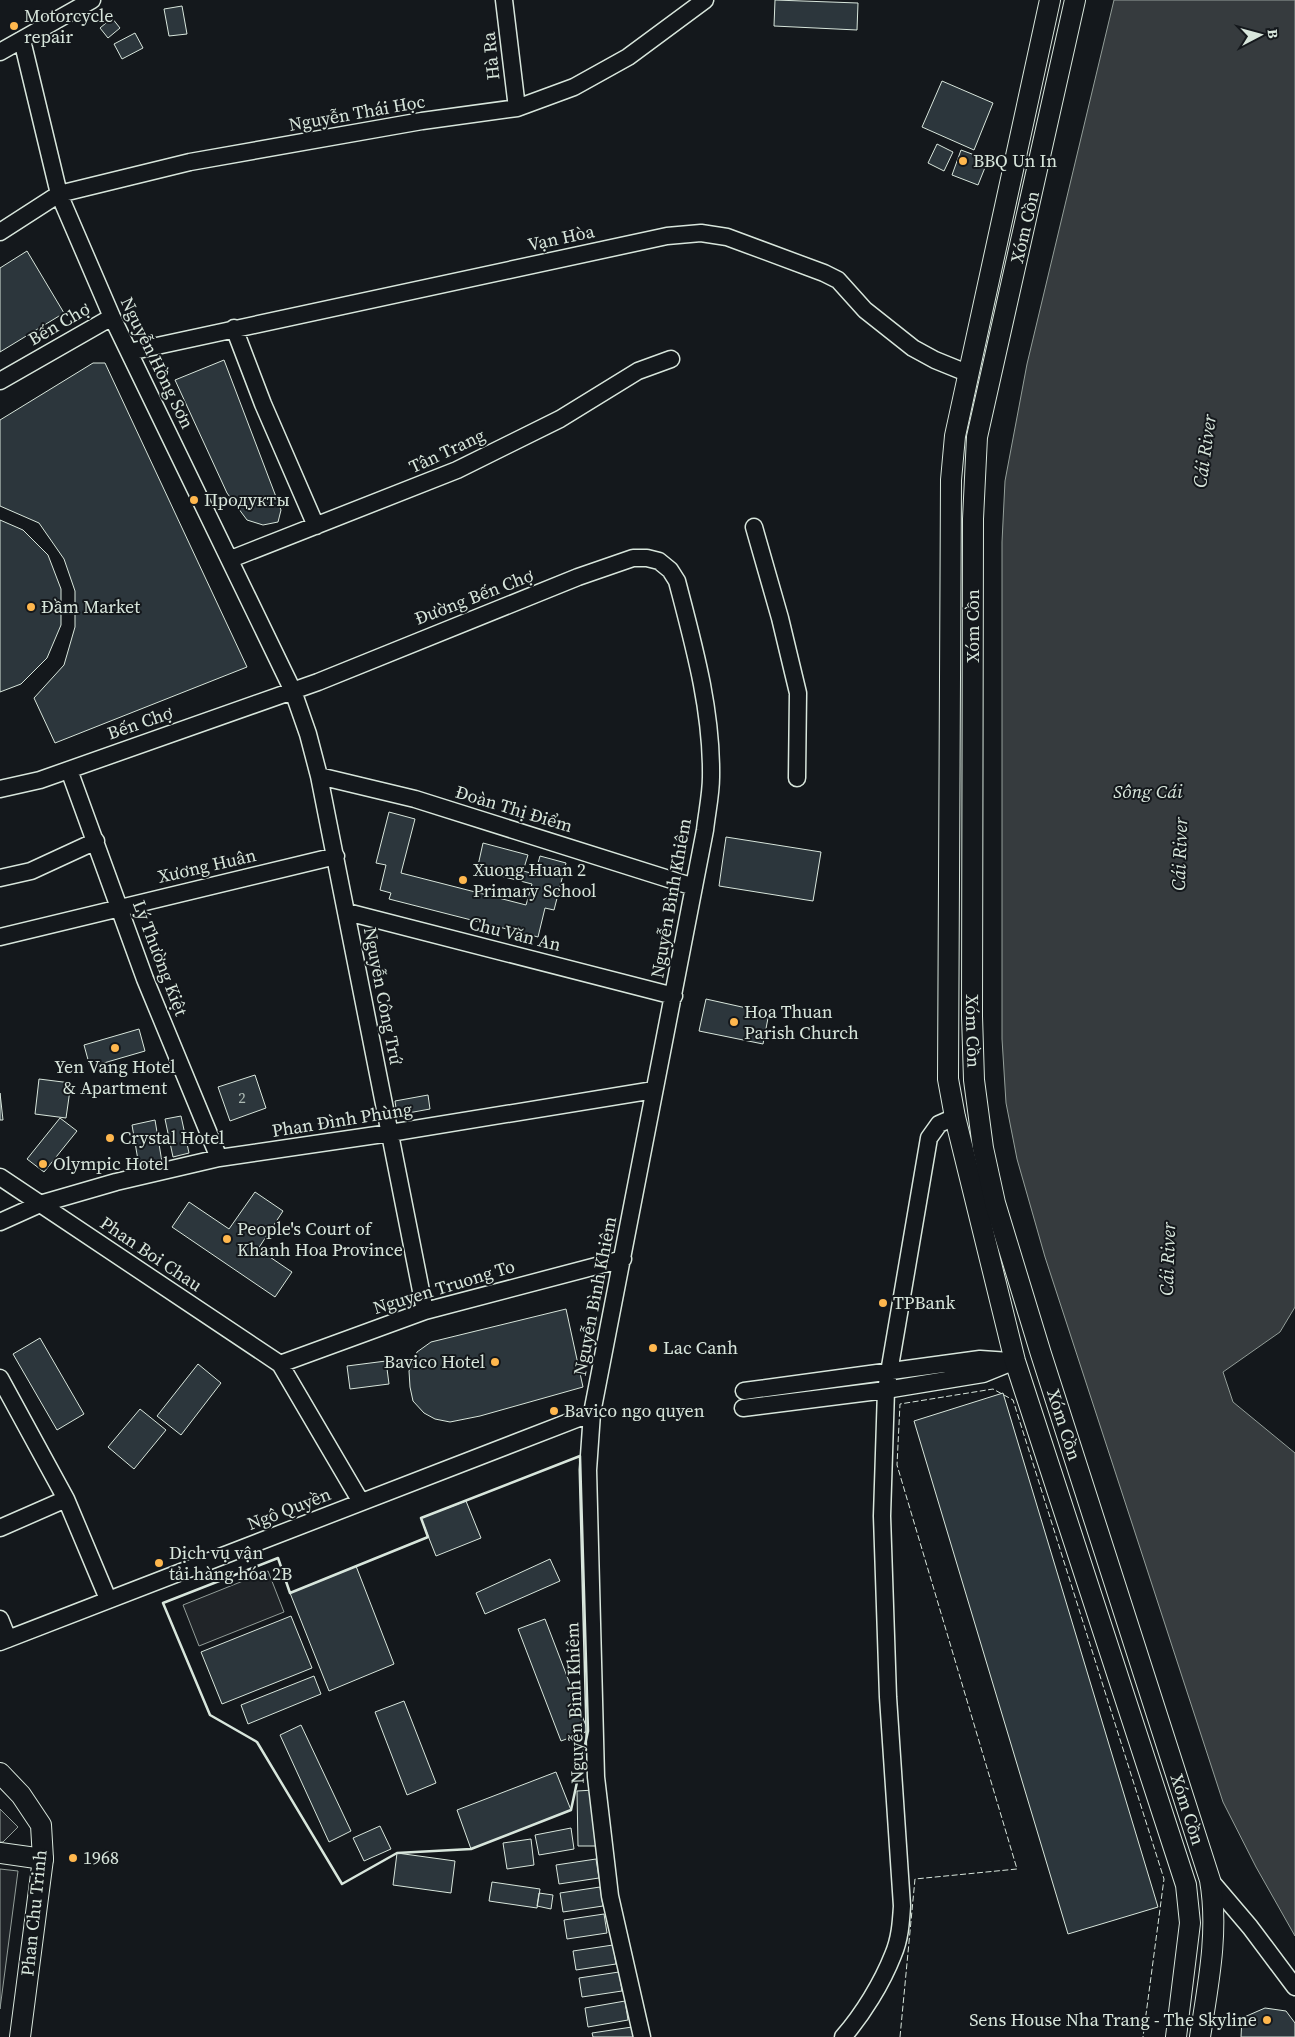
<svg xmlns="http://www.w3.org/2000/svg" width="1295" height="2037" font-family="'Source Serif 4',serif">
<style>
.green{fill:#202428;stroke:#939e99}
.water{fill:#363b3e;stroke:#939e99}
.building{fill:#2c363c;stroke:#d8e6dc}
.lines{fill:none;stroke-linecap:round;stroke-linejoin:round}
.minor-casing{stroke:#d8e6dc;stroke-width:19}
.tertiary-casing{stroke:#d8e6dc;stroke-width:22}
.minor{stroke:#14181c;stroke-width:16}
.tertiary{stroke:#14181c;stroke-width:20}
.fence{stroke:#d8e6dc;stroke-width:1;stroke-dasharray:6 2.5;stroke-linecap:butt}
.wall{stroke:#d8e6dc;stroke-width:2.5}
.poi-dot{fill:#ffb74d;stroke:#14181c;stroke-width:2}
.labels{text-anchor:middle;stroke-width:4;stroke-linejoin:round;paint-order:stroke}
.number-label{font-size:15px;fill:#adbab4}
.poi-label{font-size:18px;fill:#d8e6dc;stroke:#14181c;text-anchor:start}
.street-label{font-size:18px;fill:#d8e6dc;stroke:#14181c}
.water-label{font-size:19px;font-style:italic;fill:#d8e6dc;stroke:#14181c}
</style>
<rect width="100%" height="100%" fill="#14181c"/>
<path class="green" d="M268 1571 284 1612 199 1646 183 1605Z
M0 1809 18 1827 3 1842H0Z
M0 1869 18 1871 0 2009Z"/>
<path class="water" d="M1114 0H1295V1307L1280 1332 1223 1372 1233 1402 1295 1453V1936L1256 1867 1223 1802 1045 1257 1017 1159 1006 1103 1002 1039V542L1005 481 1027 364Z"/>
<path class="building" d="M775 0 858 3 857 30 774 26Z
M182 6 187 34 169 36 164 9Z
M112 18 120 28 108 38 100 28Z
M135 33 143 48 122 59 114 44Z
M942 81 993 103 974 150 922 127Z
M937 144 953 152 944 171 928 163Z
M961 150 988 160 978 185 952 175Z
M27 251 64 313 0 352V268Z
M224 360 281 510 278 522 263 525 247 520 227 493 175 380Z
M93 363H105L247 667 55 743 34 698 64 665 75 627V591L64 559 39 523 0 506V420Z
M0 520 23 530 48 555 61 589V625L47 658 21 684 0 692Z
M389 812 415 819 401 873 526 905 532 884 477 870 483 843 528 855 523 871 535 874 540 856 566 863 554 910 545 908 538 937 389 899 391 893 380 890 386 865 376 863Z
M726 837 821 852 813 901 719 886Z
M706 999 769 1013 763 1044 699 1031Z
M139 1029 145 1051 90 1067 84 1045Z
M255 1075 266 1108 230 1121 218 1087Z
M39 1079 71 1083 66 1118 35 1114Z
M0 1093 3 1120H0Z
M428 1095 430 1109 397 1115 395 1101Z
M181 1116 189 1153 173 1157 165 1119Z
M60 1118 77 1131 44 1172 27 1159Z
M155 1120 162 1162 139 1166 132 1125Z
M255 1192 283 1211 258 1249 292 1272 275 1297 172 1227 189 1202 229 1229Z
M566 1309 583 1387 480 1416 450 1422 435 1419 424 1413 413 1401 410 1387 409 1371 417 1352 431 1342Z
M40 1338 84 1414 57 1430 13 1354Z
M386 1361 389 1384 350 1389 347 1366Z
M198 1364 221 1383 181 1435 157 1416Z
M1003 1393 1158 1907 1068 1934 914 1421Z
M140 1409 166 1430 134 1469 108 1447Z
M466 1501 481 1538 436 1556 421 1518Z
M550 1559 560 1581 485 1614 476 1593Z
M356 1566 394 1664 329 1691 290 1593Z
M291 1616 312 1668 222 1704 201 1652Z
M545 1619 588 1731 561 1741 518 1629Z
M314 1676 321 1694 248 1724 241 1705Z
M404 1701 436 1783 407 1795 375 1712Z
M301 1725 351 1831 329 1842 280 1735Z
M556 1772 571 1810 471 1849 457 1810Z
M594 1790 596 1846H578L577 1791Z
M380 1826 391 1849 364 1861 353 1838Z
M571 1828 574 1849 539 1855 535 1835Z
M531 1839 534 1865 507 1869 503 1843Z
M397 1853 455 1861 451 1893 393 1885Z
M596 1859 599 1878 559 1884 556 1865Z
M492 1882 540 1889 537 1908 489 1901Z
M600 1887 603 1906 563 1912 560 1893Z
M539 1893 553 1895 551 1909 537 1906Z
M604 1914 607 1933 567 1939 564 1920Z
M613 1945 616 1964 576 1970 573 1951Z
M619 1972 622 1991 582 1997 579 1978Z
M625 2001 628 2020 588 2027 585 2008Z
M1265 2008 1286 2011 1295 2023V2037H1241L1242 2018Z
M632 2027 634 2037H593L592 2033Z"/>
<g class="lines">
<defs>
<path id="minor" d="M504 0 517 108
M22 40 59 194 112 317 293 691 308 734 319 776 425 1311
M0 52 92 0
M0 232 59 194 190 162 422 121 517 108 574 87 628 57 705 0
M234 328 263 404 316 526
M129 352 667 236 701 233 727 237 824 273 838 280 865 310 913 348 935 360 967 373
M0 381 112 317
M754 527 780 618 798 693 797 778
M231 559 457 470 560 419 638 371 671 359
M69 770 145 979 219 1158
M319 776 415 799 694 887
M0 789 40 780 318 682 578 577 633 558H647L659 561 670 570 677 581C694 646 712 710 711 777 711 794 707 812 705 830L592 1413 588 1470 596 1777 610 1896 642 2037
M0 878 31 871 96 841
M347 912 674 996
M0 937 336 856
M0 1177 280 1364 361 1502
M0 1222 40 1204 116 1182 219 1158 390 1133 654 1090
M280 1364 425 1311 623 1259
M0 1378 66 1499 0 1528
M744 1391 980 1359 1010 1361
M743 1408 886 1390 983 1374 1015 1361
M66 1499 108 1599
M0 1619 8 1639
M0 1642 592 1413
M1210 1880 1250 1927 1295 1987
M843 2037C863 2014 882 1983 893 1955 900 1939 901 1922 902 1906L888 1697 882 1516 886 1390 929 1138 939 1124 955 1117"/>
<g id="tertiary">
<path d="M1050 0 955 436 951 480 948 1079 955 1117 1015 1361 1186 1885 1190 1923 1176 2037"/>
<path id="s1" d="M1075 0 977 437 973 519 972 1016 974 1080 983 1148 995 1203 1041 1354 1210 1880C1219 1932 1208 1985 1200 2037"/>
<path d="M0 1773 21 1795 41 1825 43 1859 20 2037"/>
<path d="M0 1853 43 1859"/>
</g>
</defs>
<use href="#minor" class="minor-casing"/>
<use href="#tertiary" class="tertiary-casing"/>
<use href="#minor" class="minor"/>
<use href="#tertiary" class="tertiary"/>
<path class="fence" d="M900 2037 915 1879 1017 1869 897 1465 900 1404 993 1389 1013 1400 1164 1879 1143 2037"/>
<path class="wall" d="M580 1456 588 1731 571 1810 471 1849 397 1853 342 1884 257 1742 210 1715 163 1603 278 1558 290 1593 428 1537 421 1518Z"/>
</g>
<g class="poi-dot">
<circle cx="14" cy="26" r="5"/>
<circle cx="963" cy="161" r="5"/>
<circle cx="194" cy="500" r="5"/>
<circle cx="31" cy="607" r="5"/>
<circle cx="463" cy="880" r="5"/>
<circle cx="734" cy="1022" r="5"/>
<circle cx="115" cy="1048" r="5"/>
<circle cx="110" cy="1138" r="5"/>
<circle cx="43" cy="1164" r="5"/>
<circle cx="227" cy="1239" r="5"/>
<circle cx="883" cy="1303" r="5"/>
<circle cx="653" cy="1348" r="5"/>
<circle cx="495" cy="1362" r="5"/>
<circle cx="554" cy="1411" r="5"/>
<circle cx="159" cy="1563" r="5"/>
<circle cx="73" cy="1858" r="5"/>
<circle cx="1267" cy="2020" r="5"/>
</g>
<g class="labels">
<g class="number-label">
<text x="242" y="1103">2</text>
</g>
<g class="poi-label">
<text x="24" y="22">Motorcycle<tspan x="24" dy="21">repair</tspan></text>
<text x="973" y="167">BBQ Un In</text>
<text x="204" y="506">Продукты</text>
<text x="41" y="613">Đầm Market</text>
<text x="473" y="876">Xuong Huan 2<tspan x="473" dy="21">Primary School</tspan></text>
<text x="744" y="1018">Hoa Thuan<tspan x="744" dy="21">Parish Church</tspan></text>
<text x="115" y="1073" text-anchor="middle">Yen Vang Hotel<tspan x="115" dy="21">&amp; Apartment</tspan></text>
<text x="120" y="1144">Crystal Hotel</text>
<text x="53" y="1170">Olympic Hotel</text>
<text x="237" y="1235">People's Court of<tspan x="237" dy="21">Khanh Hoa Province</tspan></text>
<text x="893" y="1309">TPBank</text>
<text x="663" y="1354">Lac Canh</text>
<text x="485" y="1368" text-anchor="end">Bavico Hotel</text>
<text x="564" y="1417">Bavico ngo quyen</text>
<text x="169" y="1559">Dịch vụ vận<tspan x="169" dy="21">tải hàng hóa 2B</tspan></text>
<text x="83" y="1864">1968</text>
<text x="1257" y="2026" text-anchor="end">Sens House Nha Trang - The Skyline</text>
</g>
<g class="street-label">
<text transform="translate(491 56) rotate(-96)" y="6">Hà Ra</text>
<text transform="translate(357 113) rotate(-10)" y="6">Nguyễn Thái Học</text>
<text transform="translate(1025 227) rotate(-77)" y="6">Xóm Cồn</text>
<text transform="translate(561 238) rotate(-12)" y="6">Vạn Hòa</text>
<text transform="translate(59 324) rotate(-30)" y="6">Bến Chợ</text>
<text transform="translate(157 363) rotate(64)" y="6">Nguyễn Hồng Sơn</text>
<text transform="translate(447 451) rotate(-25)" y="6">Tân Trang</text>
<text transform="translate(474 597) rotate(-21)" y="6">Đường Bến Chợ</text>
<text transform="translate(973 626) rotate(-90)" y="6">Xóm Cồn</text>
<text transform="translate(140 723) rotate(-19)" y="6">Bến Chợ</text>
<text transform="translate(514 809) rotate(17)" y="6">Đoàn Thị Điểm</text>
<text transform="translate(207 866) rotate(-13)" y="6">Xương Huân</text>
<text transform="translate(671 898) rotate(-80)" y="6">Nguyễn Bình Khiêm</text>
<text transform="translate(515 934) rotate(14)" y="6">Chu Văn An</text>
<text transform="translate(160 958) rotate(69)" y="6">Lý Thường Kiệt</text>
<text transform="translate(383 996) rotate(79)" y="6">Nguyễn Công Trứ</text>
<text dy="6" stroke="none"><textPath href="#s1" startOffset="1042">Xóm Cồn</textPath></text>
<text transform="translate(342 1120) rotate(-9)" y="6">Phan Đình Phùng</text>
<text transform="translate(151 1254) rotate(34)" y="6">Phan Boi Chau</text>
<text transform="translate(444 1287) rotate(-17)" y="6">Nguyen Truong To</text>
<text transform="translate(595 1296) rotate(-79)" y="6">Nguyễn Bình Khiêm</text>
<text dy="6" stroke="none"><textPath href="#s1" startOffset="1448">Xóm Cồn</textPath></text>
<text transform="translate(289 1509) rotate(-21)" y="6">Ngô Quyền</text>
<text transform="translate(575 1703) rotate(-92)" y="6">Nguyễn Bình Khiêm</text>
<text dy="6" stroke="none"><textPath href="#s1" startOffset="1852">Xóm Cồn</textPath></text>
<text transform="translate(34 1913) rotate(-84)" y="6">Phan Chu Trinh</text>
</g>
<g class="water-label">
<text transform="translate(1204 451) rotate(-82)" y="7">Cái River</text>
<text x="1148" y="798">Sông Cái</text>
<text transform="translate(1179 854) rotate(-88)" y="7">Cái River</text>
<text transform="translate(1167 1259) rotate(-88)" y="7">Cái River</text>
</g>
</g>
<g transform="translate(1260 35) rotate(84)" stroke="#14181c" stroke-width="4" paint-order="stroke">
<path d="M0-4L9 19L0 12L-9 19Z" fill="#d8e6dc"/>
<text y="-8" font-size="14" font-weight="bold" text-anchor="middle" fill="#d8e6dc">B</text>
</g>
</svg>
